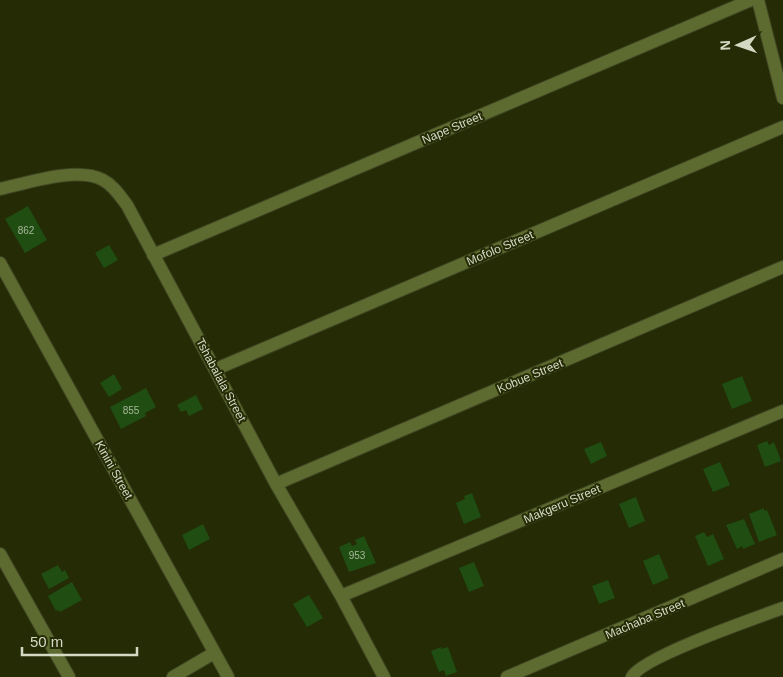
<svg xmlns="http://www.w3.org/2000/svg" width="783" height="677" font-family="Helvetica,sans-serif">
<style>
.building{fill:#1f4d12}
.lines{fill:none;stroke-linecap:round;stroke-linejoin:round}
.minor-casing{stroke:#404724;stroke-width:14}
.minor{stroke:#5e6b30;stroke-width:12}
.labels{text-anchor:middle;stroke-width:4;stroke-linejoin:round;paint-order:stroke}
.number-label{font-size:10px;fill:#a7b698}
.street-label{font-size:12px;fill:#d4d9c4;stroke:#242b05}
</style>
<rect width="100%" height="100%" fill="#242b05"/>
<path class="building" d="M28 206 47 240 25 253 5 219Z
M109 245 118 260 104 268 95 253Z
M114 374 122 389 109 397 100 383Z
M742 376 752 401 732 409 722 384Z
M146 388 156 407 145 413 146 416 121 429 110 407Z
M196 395 203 409 189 416 186 410 181 412 177 405Z
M767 441 769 445 774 442 781 461 765 467 757 445Z
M601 442 607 456 591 464 584 449Z
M720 462 730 485 713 492 703 469Z
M472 493 481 517 464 524 456 503 465 499 464 496Z
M636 497 645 521 629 528 619 504Z
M764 508V511L767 510 777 535 759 542 749 514Z
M744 519 755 544 743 549 742 546 737 549 726 525Z
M203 524 210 539 189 550 182 535Z
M704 532 707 537 713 534 724 559 708 566 695 536Z
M364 536 376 563 349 572 339 547 350 542 352 546 357 544 355 540Z
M659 554 669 578 653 585 643 561Z
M474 562 484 586 469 592 459 568Z
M58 565 62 572 65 570 69 578 49 589 41 574Z
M608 580 615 598 599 604 592 586Z
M72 582 82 600 60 612 58 610 56 611 48 596Z
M309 595 323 618 307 627 293 604Z
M441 647V649L448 647 457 672 446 676 444 670 439 672 431 651Z"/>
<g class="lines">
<defs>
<path id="minor" d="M758 0 783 98
M0 189C27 183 78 166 103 180 113 185 120 196 127 205L276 484 341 596 384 677
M153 255 751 0
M0 263 228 677
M216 369 783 127
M276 484 783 267
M0 554 69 677
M341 596 783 411
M173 677 214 653
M507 677 783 559
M632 677C640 658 758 617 783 608"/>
</defs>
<use href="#minor" class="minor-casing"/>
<use href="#minor" class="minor"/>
</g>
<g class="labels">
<g class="number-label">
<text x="26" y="234">862</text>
<text x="131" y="414">855</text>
<text x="357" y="559">953</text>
</g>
<g class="street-label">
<text transform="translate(452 128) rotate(-23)" y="4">Nape Street</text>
<text transform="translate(500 248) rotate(-23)" y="4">Mofolo Street</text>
<text transform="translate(530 376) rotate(-23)" y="4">Kobue Street</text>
<text transform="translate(221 380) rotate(62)" y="4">Tshabalala Street</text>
<text transform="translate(114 470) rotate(61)" y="4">Kinini Street</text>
<text transform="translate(562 504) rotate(-23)" y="4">Makgeru Street</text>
<text transform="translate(645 619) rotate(-23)" y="4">Machaba Street</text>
</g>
</g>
<g transform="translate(738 45) rotate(268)" stroke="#242b05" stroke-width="4" paint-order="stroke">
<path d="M0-4L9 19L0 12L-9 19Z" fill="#d4d9c4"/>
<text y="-8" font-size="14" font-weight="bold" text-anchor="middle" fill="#d4d9c4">N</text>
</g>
<path d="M22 647v8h115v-8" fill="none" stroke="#d4d9c4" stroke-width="2.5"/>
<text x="30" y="647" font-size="15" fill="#d4d9c4" stroke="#242b05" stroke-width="4" paint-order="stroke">50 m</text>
</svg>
